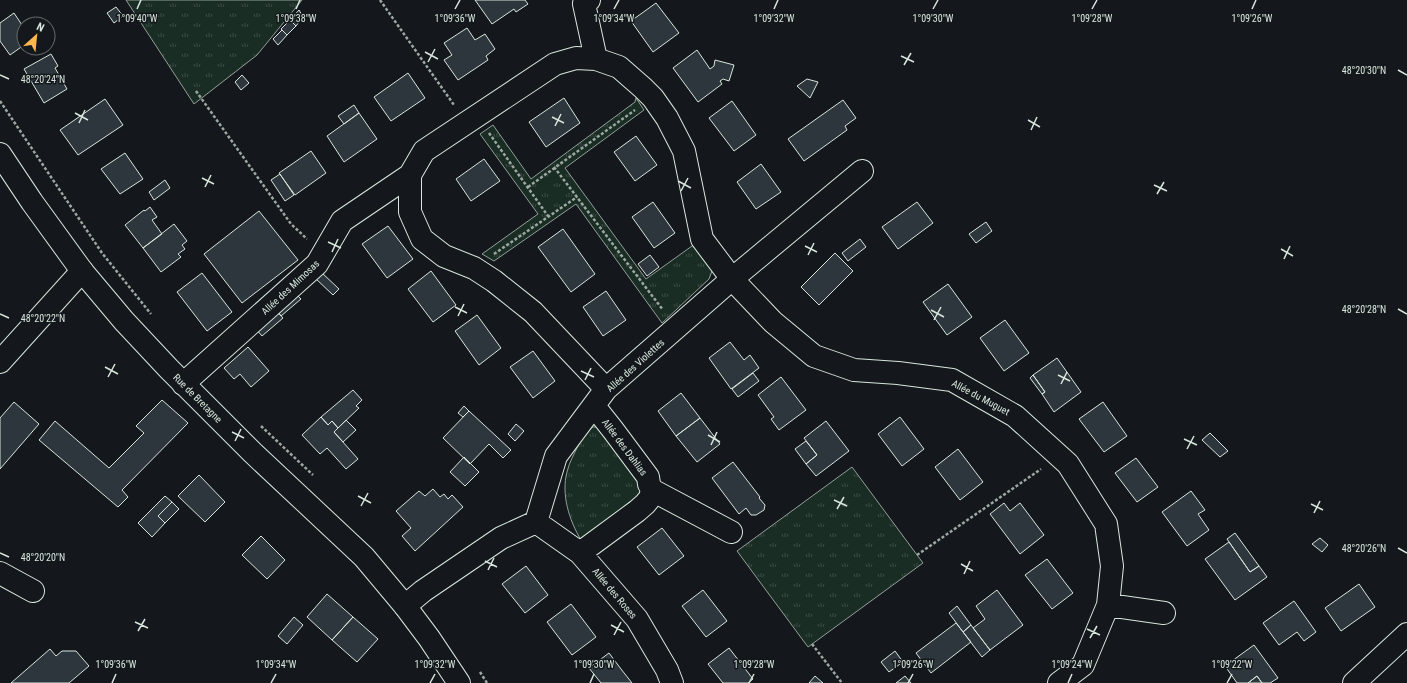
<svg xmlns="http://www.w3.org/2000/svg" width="1407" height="683" font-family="'Roboto Condensed',sans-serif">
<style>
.grass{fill:url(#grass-tufts);stroke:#939e99}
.building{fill:#2c363c;stroke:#d8e6dc}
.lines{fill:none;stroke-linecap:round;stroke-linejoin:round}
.minor-casing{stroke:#d8e6dc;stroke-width:24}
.major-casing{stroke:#d8e6dc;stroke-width:24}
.path{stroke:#9da8a2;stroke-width:2.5;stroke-dasharray:3 2;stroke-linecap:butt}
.minor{stroke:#14181c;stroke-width:22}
.major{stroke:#14181c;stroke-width:22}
.ticks{fill:none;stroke:#d8e6dc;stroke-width:1.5}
.labels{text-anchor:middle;stroke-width:3;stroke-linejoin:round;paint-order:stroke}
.street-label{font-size:10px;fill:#d8e6dc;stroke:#14181c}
.ticks-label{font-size:10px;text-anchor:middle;fill:#d8e6dc;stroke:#14181c;stroke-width:3;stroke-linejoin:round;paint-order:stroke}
</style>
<defs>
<pattern id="grass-tufts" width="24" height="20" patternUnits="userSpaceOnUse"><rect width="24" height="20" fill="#1a2d24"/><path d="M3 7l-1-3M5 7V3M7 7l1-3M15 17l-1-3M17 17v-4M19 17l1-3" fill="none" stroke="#3b4b43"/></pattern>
</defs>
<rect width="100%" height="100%" fill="#14181c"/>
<path class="grass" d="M126 0H302L257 55 194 104Z
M636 98 644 110 565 168 646 279 699 241 712 271 709 279 662 323 576 204 494 261 482 254 538 214 480 134 493 125 531 179 635 102Z
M593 427H599L642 480V495L581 540C569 520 561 494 567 472 569 463 574 454 578 446 582 439 586 431 593 427Z
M852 467 923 563 808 647 737 551Z"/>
<path class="building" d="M475 0H525L528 4 516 12 514 9 492 24Z
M656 3 679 33 653 52 631 21Z
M116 7 123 16 114 23 107 13Z
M299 10 303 17 296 26 290 20Z
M14 13 24 28V45L10 55 0 41V23Z
M290 20 296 26 287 35 281 29Z
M467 28 475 40 485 34 495 49 486 56 488 60 458 80 444 60 452 55 444 43Z
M282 30 287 35 278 45 273 39Z
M697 50 710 69 714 66 715 60 734 65 729 81 723 79 720 81 722 84 698 102 673 68Z
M51 54 58 66 55 68 67 89 44 103 24 69Z
M408 73 425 98 391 121 374 97Z
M242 75 249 83 241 90 235 82Z
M807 79 818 82 810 98 797 86Z
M564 98 580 123 546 147 529 122Z
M105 99 123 125 78 155 60 130Z
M843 100 856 118 845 126 847 130 804 161 788 139Z
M732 101 756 135 734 151 709 118Z
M354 105 359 113 344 124 338 116Z
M359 113 377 139 344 162 327 136Z
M636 136 657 165 635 181 614 152Z
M311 151 326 173 295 195 279 173Z
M125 153 143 179 120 194 101 169Z
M484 159 500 181 471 201 456 179Z
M761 164 781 192 756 209 737 182Z
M280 174 294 195 285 201 271 180Z
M165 180 170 188 154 200 149 192Z
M653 202 675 233 654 248 632 217Z
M917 202 933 223 898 249 882 227Z
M150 207 157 217 152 220 162 234 143 248 125 225 144 210 145 211Z
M259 211 298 260 242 303 204 254Z
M986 222 992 231 976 243 969 234Z
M174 224 187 241 182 245 185 249 178 254 181 257 161 272 143 248Z
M388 226 413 259 387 278 362 244Z
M563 229 595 274 571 292 538 247Z
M860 239 866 247 848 261 842 253Z
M835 253 853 271 819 305 801 287Z
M650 255 659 267 647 276 638 264Z
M431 271 456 305 433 322 408 289Z
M321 272 339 289 333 295 315 278Z
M202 273 232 312 207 331 177 292Z
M948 284 972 317 947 335 923 302Z
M606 291 626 320 603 336 583 307Z
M295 293 301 299 281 316 276 310Z
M276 310 283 318 262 336 255 328Z
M477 315 501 348 479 365 455 331Z
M1005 320 1029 353 1004 371 980 338Z
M730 342 744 360 750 355 759 368 731 389 709 358Z
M248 347 269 371 251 387 240 374 234 379 224 368Z
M533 351 555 381 533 398 510 367Z
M1057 358 1081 392 1054 412 1042 394 1045 392 1033 375Z
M753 373 759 381 738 397 732 389Z
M1033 375 1045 392 1042 394 1030 378Z
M781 377 806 410 779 430 771 419 774 417 758 395Z
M353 390 362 400 356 406 359 408 338 428 332 421 328 425 321 417Z
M681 393 700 418 676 436 658 411Z
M162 400 188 423 122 490 128 497 118 507 39 440 55 421 109 468 144 433 136 426Z
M14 402 39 424 0 469V418Z
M1103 402 1127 436 1104 452 1079 419Z
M464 406 469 411 463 417 458 413Z
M469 411 511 450 503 458 489 444 470 464 443 438Z
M321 417 328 425 332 421 338 428 334 432 358 459 346 469 327 448 320 454 302 435Z
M900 417 924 449 902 466 878 434Z
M700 418 720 444 697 462 676 436Z
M346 420 356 430 343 442 334 432Z
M826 421 849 451 816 476 806 464 817 455 804 438Z
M516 424 524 431 515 441 508 434Z
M1210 433 1228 451 1220 457 1202 440Z
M806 441 817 455 806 464 795 449Z
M958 449 983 482 960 500 935 467Z
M464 457 479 472 465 486 450 472Z
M1136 458 1158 487 1137 502 1115 473Z
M733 462 760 497 759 498 765 505 764 510 756 515H751L746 508 739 514 712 478Z
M199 475 225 502 205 522 178 496Z
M433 489 440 497 444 494 448 499 452 495 463 507 415 551 402 536 411 528 396 511 419 491 425 496Z
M1191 491 1205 510 1198 514 1209 530 1187 546 1162 512Z
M165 496 172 502 158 516 165 523 152 537 138 523Z
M172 502 179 509 165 523 158 516Z
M1004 503 1010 511 1020 503 1044 535 1020 554 990 514Z
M662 528 684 556 659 575 637 547Z
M1235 533 1259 566 1250 572 1227 539Z
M261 536 285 560 267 579 242 555Z
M1320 538 1328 545 1322 552 1312 544Z
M1229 542 1250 572 1259 566 1267 577 1235 600 1205 559Z
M1047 559 1073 593 1052 609 1025 575Z
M526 566 548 595 525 613 502 584Z
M1359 584 1375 607 1341 631 1325 608Z
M703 590 727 621 706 637 682 606Z
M997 590 1023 625 990 650 973 628 985 619 976 606Z
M327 594 353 617 332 640 307 617Z
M1294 601 1316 632 1304 641 1297 632 1279 645 1263 623Z
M571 604 596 637 572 655 547 622Z
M957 606 971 625 963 632 949 613Z
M294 617 303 625 287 644 278 636Z
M353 617 378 639 357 662 332 640Z
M956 623 971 642 931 673 916 653Z
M971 625 990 650 982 657 963 632Z
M1254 645 1278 678 1270 683H1262L1257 676 1248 683H1237L1225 666Z
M729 648 753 679 748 683H723L708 664Z
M50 649 56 656 62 651H76L89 666 69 683H11Z
M895 651 903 662 889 672 881 662Z
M609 653 621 669 632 683H601L589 668Z
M815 676 823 683H809Z
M905 676 911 683H896Z
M1257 676 1262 683H1248Z"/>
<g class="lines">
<defs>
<path id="minor" d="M589 0 584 4 596 59
M0 362 82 271
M183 384 317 264 342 221 410 175
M606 389 533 312 494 281 474 268 444 256 422 239 410 212V175L424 151 555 64 576 58 596 59 619 67 643 88 653 98 667 118 684 151 702 239 732 279 773 322 814 356 854 370 898 373 952 380 1015 416 1068 464 1106 524 1112 566 1108 605 1083 665 1059 683
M652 490 731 532
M536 522 580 553 637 619 667 670 672 683
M580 553 637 511 645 504 650 498 652 490 649 484 648 477 613 430 594 406
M0 573 33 591
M1108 605 1164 613
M405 606 423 591 501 538 536 522 556 456 606 389 732 279 862 171
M1354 683 1407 634"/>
<path id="major" d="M0 154 32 202 82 271 124 321 169 369 253 453 364 557 405 606 429 638 459 683"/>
</defs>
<use href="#minor" class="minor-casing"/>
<use href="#major" class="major-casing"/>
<path class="path" d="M380 0 454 105
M196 91 291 224 307 239
M0 101 102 253 151 314
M489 133 548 216
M554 167 663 310
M528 187 635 110
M494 254 577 197
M261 426 313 475
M917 555 1041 469
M812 644 842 683
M480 672 487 683"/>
<use href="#minor" class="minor"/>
<use href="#major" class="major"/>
</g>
<path class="ticks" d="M137 9 141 0M296 9 300 0M455 9 460 0M614 9 619 0M774 9 778 0M933 9 938 0M1092 9 1097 0M1252 9 1256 0M425 52 438 59M901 56 914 62M428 62 435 49M904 65 911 53M1398 70 1407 75M0 75 9 79M75 113 88 120M552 117 564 123M1028 120 1040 127M79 123 85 110M555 126 561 114M1031 130 1037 117M202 178 214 184M678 181 691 188M1154 185 1167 191M205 187 211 175M681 191 688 178M1157 194 1164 182M328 242 341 248M805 246 817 252M1281 249 1293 256M332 252 338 239M808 255 814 243M1284 259 1290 246M455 307 467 313M1398 309 1407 314M931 310 944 317M0 314 9 318M458 316 464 304M934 320 941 307M105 367 118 374M581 371 594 377M1058 375 1070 381M108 377 115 364M585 380 591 368M1061 384 1067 372M232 432 244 438M708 435 720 442M1184 439 1197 445M235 441 241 429M711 445 717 432M1187 449 1194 436M358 496 371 503M834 500 847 506M1311 504 1323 510M361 506 368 493M837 509 844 497M1314 513 1320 501M1398 548 1407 553M0 553 9 557M485 561 497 567M961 564 973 571M488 570 494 558M964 574 970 561M135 622 148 628M611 625 624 632M1087 629 1100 635M138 631 145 619M614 635 621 622M1090 638 1097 626M112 683 116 674M271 683 276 674M430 683 435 674M590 683 594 674M749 683 754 674M908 683 913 674M1068 683 1072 674M1227 683 1232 674"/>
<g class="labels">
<g class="street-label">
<text transform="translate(290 287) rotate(-43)" y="4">Allée des Mimosas</text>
<text transform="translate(635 365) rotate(-42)" y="4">Allée des Violettes</text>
<text transform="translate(981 397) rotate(28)" y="4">Allée du Muguet</text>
<text transform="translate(198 398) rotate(45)" y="4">Rue de Bretagne</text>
<text transform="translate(625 447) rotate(53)" y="4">Allée des Dahlias</text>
<text transform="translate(615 593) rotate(50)" y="4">Allée des Roses</text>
</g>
</g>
<g class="ticks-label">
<text x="137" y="22">1°09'40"W</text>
<text x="296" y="22">1°09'38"W</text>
<text x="455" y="22">1°09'36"W</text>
<text x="614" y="22">1°09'34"W</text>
<text x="774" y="22">1°09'32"W</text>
<text x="933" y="22">1°09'30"W</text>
<text x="1092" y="22">1°09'28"W</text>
<text x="1252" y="22">1°09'26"W</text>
<text x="1364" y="74">48°20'30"N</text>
<text x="43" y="83">48°20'24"N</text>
<text x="1364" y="313">48°20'28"N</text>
<text x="43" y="322">48°20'22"N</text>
<text x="1364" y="552">48°20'26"N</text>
<text x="43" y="561">48°20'20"N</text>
<text x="116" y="668">1°09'36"W</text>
<text x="276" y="668">1°09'34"W</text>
<text x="435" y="668">1°09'32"W</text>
<text x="594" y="668">1°09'30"W</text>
<text x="754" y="668">1°09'28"W</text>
<text x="913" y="668">1°09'26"W</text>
<text x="1072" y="668">1°09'24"W</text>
<text x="1232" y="668">1°09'22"W</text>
</g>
<g transform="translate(36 36) rotate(27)"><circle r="19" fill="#14181c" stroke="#626a69"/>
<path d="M0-3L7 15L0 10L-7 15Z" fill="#ffb74d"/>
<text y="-6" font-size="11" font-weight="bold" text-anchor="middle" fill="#d8e6dc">N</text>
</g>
</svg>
